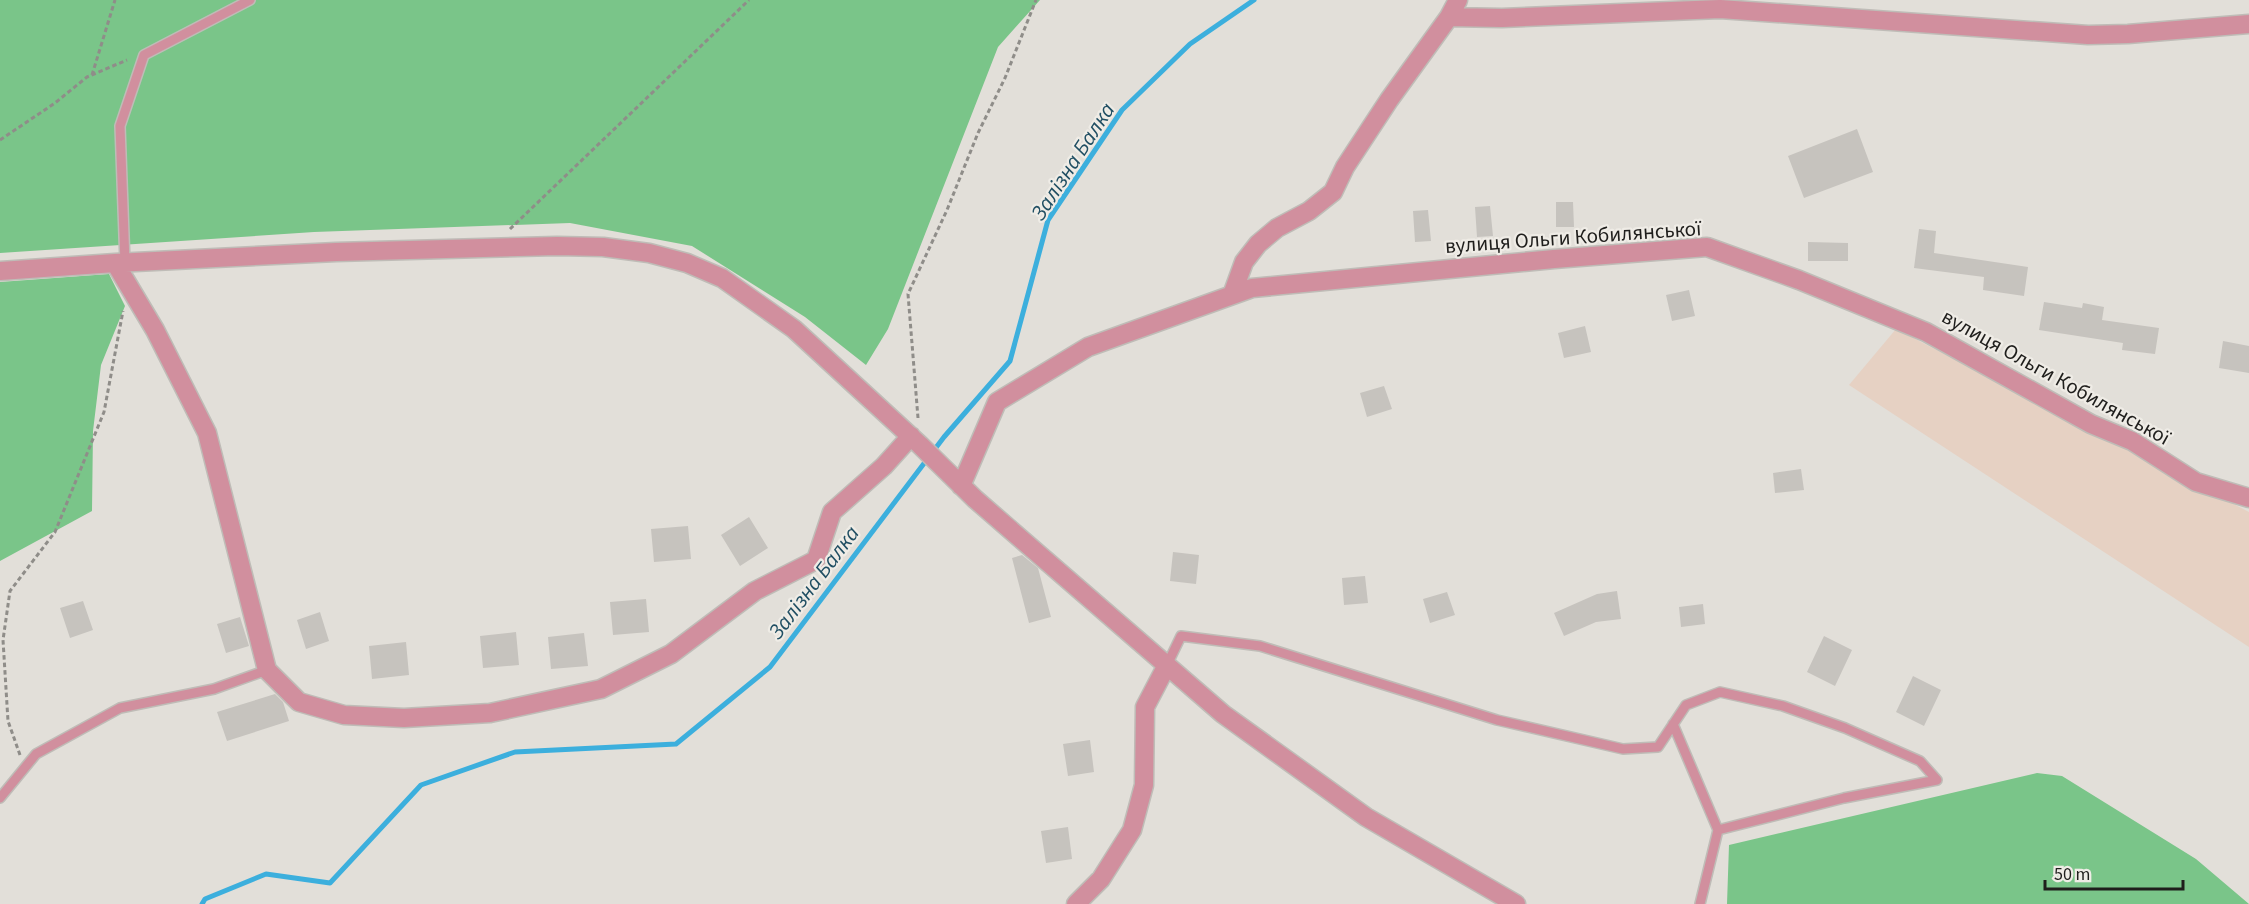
<svg xmlns="http://www.w3.org/2000/svg" width="2249" height="904" font-family="'Source Sans 3',sans-serif">
<style>
.industrial{fill:#e6d1c3}
.green{fill:#7ac589}
.lines{fill:none;stroke-linecap:round;stroke-linejoin:round}
.stream{stroke:#3cafdd;stroke-width:5}
.building{fill:#c6c3be}
.service-casing{stroke:#bfbcb7;stroke-width:12}
.minor-casing{stroke:#bfbcb7;stroke-width:21}
.path{stroke:#8f8d89;stroke-width:3;stroke-dasharray:4.5 3;stroke-linecap:butt}
.service{stroke:#d18f9e;stroke-width:9}
.minor{stroke:#d18f9e;stroke-width:18}
.labels{text-anchor:middle;stroke-width:4.5;stroke-linejoin:round;paint-order:stroke}
.street-label{font-size:21px;fill:#1f1e1c;stroke:#efece6}
.water-label{font-size:22px;font-style:italic;fill:#214f63;stroke:#efece6}
</style>
<rect width="100%" height="100%" fill="#e2dfd9"/>
<path class="industrial" d="M1896 329 2249 512V647L1849 385Z"/>
<path class="green" d="M0 0H1040L998 47 888 329 866 365 805 317 692 246 570 223 314 232 0 253Z
M109 274 125 306 101 365 93 431 92 511 0 561V282Z
M2037 773 2062 776 2196 859 2249 904H1727L1729 845Z"/>
<g class="lines">
<path class="stream" d="M202 904 205 899 266 874 330 883 421 785 515 752 676 744 770 667 944 437 1010 361 1048 220 1122 110 1190 44 1254 0"/>
</g>
<path class="building" d="M1857 129 1873 172 1804 198 1788 156Z
M1556 202H1573L1574 227H1556Z
M1490 206 1493 236 1477 237 1475 207Z
M1428 210 1431 241 1415 242 1413 211Z
M1919 229 1936 231 1934 253 2028 267 2024 296 1983 290 1984 277 1914 268Z
M1808 242 1848 243V261H1808Z
M1689 290 1695 316 1672 321 1666 295Z
M2044 302 2082 308 2083 303 2104 307 2102 320 2159 328 2155 354 2122 350 2123 343 2039 330Z
M1585 326 1591 352 1564 358 1558 333Z
M2223 341 2249 346V373L2219 368Z
M1384 386 1392 409 1367 417 1360 393Z
M1801 469 1804 490 1775 493 1773 473Z
M749 517 768 548 740 566 721 535Z
M688 526 691 559 654 562 651 529Z
M1173 552 1199 555 1196 584 1170 581Z
M1022 555 1038 568 1051 617 1029 623 1012 558Z
M1365 576 1368 603 1344 605 1342 578Z
M1617 591 1621 619 1596 622 1564 636 1554 613 1597 594Z
M1447 592 1455 615 1430 623 1423 599Z
M646 599 649 632 613 635 610 602Z
M83 601 93 630 70 638 60 608Z
M1703 604 1705 624 1681 627 1679 607Z
M320 612 329 641 306 649 297 620Z
M240 617 249 646 226 653 217 624Z
M516 632 519 665 483 668 480 636Z
M584 633 588 666 551 669 548 637Z
M1824 636 1852 650 1835 686 1807 672Z
M406 642 409 675 372 679 369 646Z
M1913 676 1941 690 1924 726 1896 712Z
M275 694 283 702 289 721 227 741 217 712Z
M1090 740 1094 772 1068 776 1063 744Z
M1068 827 1072 859 1046 863 1041 831Z"/>
<g class="lines">
<defs>
<path id="service" d="M125 263 120 126 144 55 250 0
M1167 665 1181 636 1260 646 1497 720 1623 749 1658 747 1686 705 1720 692 1783 706 1845 728 1920 761 1937 780 1844 798 1718 830 1700 904
M1673 724 1718 830
M0 798 36 754 120 708 214 689 267 670"/>
<path id="minor" d="M1449 17 1502 18 1720 9 2088 35 2128 34 2249 24
M115 263 155 330 207 433 267 670 299 702 344 715 404 718 490 713 601 689 671 654 755 591 816 560 832 512 884 466 911 436
M0 271 115 263 336 252 557 246 603 247 649 253 687 263 722 278 794 329 920 445 975 499 1223 714 1366 817 1516 904
M1232 295 1244 262 1258 244 1277 228 1309 211 1333 192 1345 167 1389 100 1449 17 1458 0
M961 486 997 402 1088 347 1252 288 1554 259 1707 247 1799 280 1926 332 2091 424 2132 441 2196 482 2249 498
M1076 904 1101 879 1132 830 1144 785 1145 707 1167 665"/>
</defs>
<use href="#service" class="service-casing"/>
<use href="#minor" class="minor-casing"/>
<path class="path" d="M92 75 115 0
M0 140 55 103 87 77 127 60
M510 229 749 0
M918 418 908 294 947 210 978 133 1005 78 1036 0
M20 755 8 721 3 640 10 591 55 532 104 412 123 311"/>
<use href="#service" class="service"/>
<use href="#minor" class="minor"/>
</g>
<g class="labels">
<g class="street-label">
<text transform="translate(1573 237) rotate(-4)" y="7">вулиця Ольги Кобилянської</text>
<text transform="translate(2056 377) rotate(29)" y="7">вулиця Ольги Кобилянської</text>
</g>
<g class="water-label">
<text transform="translate(1072 161) rotate(-57)" y="8">Залізна Балка</text>
<text transform="translate(813 582) rotate(-53)" y="8">Залізна Балка</text>
</g>
</g>
<path d="M2045 880v9h138v-9" fill="none" stroke="#1f1e1c" stroke-width="3"/>
<text x="2054" y="880" font-size="18" fill="#1f1e1c" stroke="#efece6" stroke-width="4.5" paint-order="stroke">50 m</text>
</svg>
